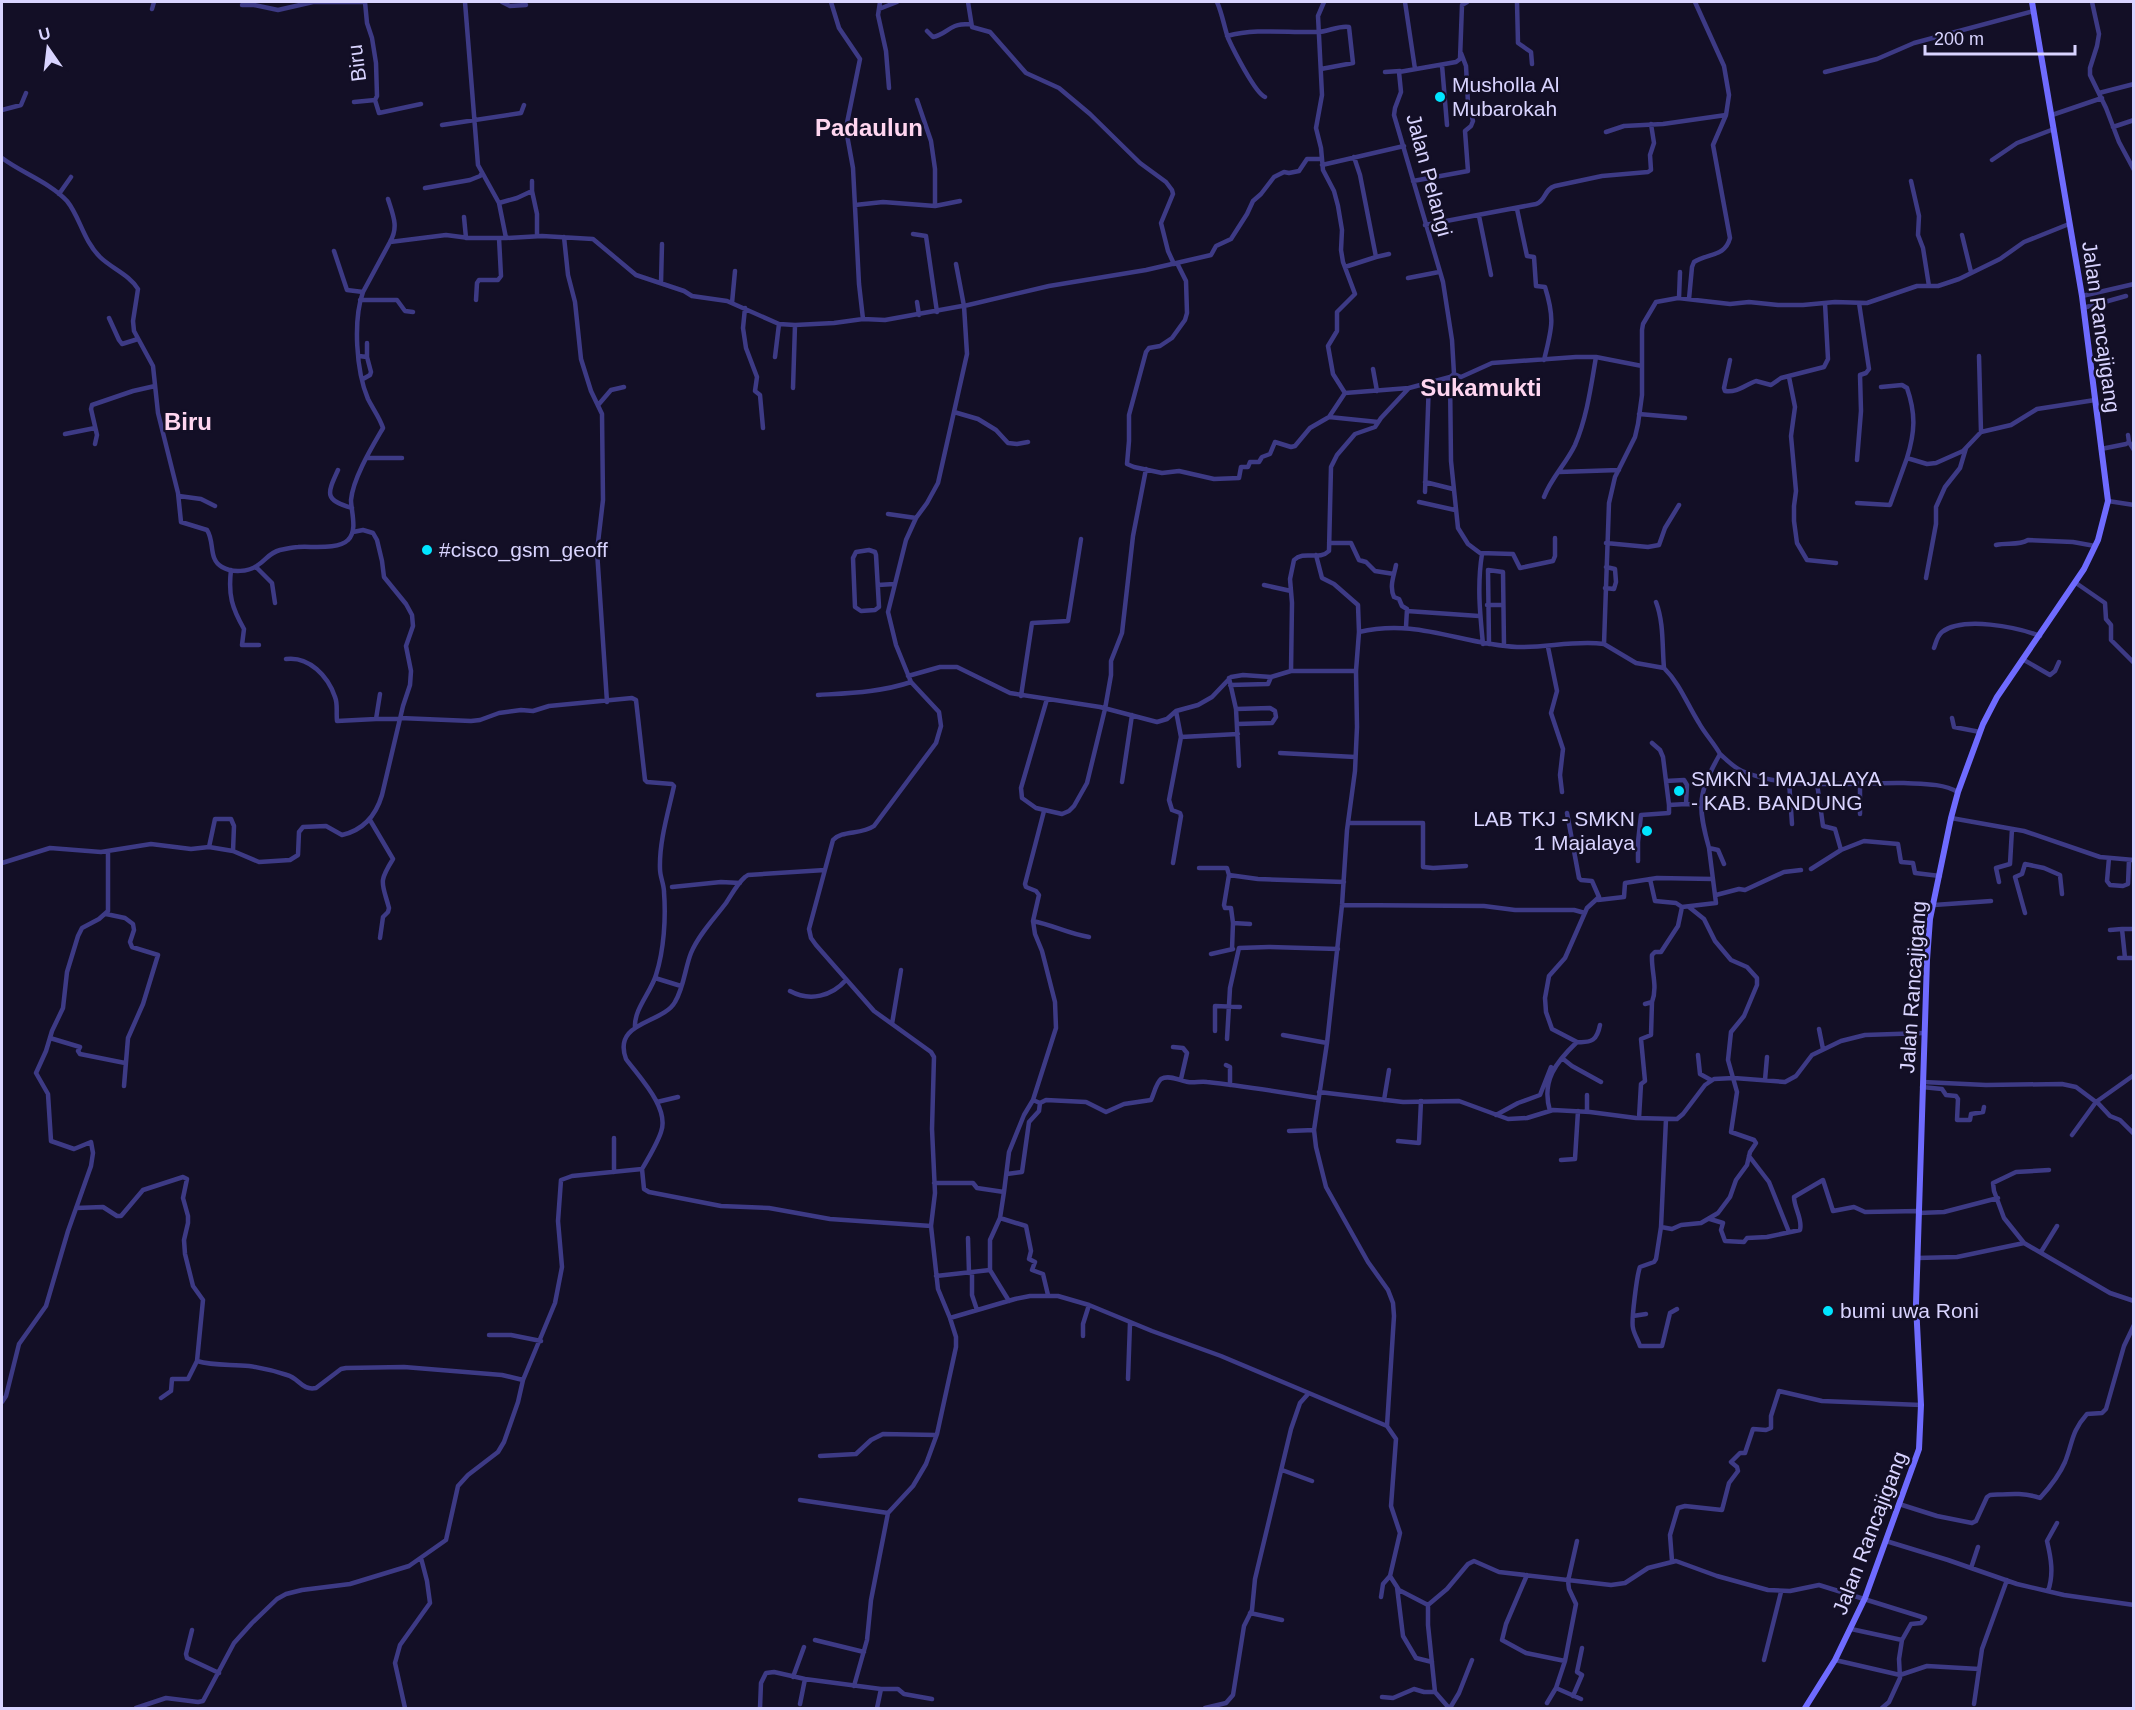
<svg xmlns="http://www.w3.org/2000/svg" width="2135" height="1710" font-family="Arial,sans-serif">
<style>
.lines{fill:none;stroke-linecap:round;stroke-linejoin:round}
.minor{stroke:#3d3a85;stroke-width:4.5}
.secondary{stroke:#6f6bff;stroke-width:6}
.poi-dot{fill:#00e5ff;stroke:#130f26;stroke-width:2}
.labels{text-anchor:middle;stroke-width:5;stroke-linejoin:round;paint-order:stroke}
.street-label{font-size:21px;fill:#d9d4ff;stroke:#130f26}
.poi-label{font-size:21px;fill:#d9d4ff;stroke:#130f26;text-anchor:start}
.quarter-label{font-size:24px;font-weight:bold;fill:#ffd6f0;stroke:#130f26}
</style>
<rect width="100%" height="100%" fill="#130f26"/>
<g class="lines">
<path class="minor" d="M502 2 510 6 526 5
M831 2 839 28 860 59 847 123V135L853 168 859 284 863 319
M880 2 878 15 886 51 889 88
M968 2 972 27 990 32 1026 73 1059 88 1090 114 1140 163 1166 182 1172 190 1173 194 1161 223 1168 251 1174 264
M1217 2C1222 13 1224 26 1228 38 1233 49 1255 93 1265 97
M1405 2 1415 69
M1517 2 1518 43 1531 52 1532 64
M2092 2 2099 34 2097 46 2090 68V75L2106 108 2119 142 2134 170
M242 5H254L278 10 313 2H365
M152 9 154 2
M879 9 897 2
M927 31 933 37C943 35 947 29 955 26 960 24 966 24 970 24
M1227 36C1257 28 1287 33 1317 32 1328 32 1339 25 1349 27L1353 63 1321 69
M1442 65 1447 125
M1385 72 1400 71
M1825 72 1877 59 1914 43 2034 11
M2099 93 2134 84
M375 100 379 113 421 104
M917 100 931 141 935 169V206
M354 102 375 100 377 96 376 63 372 38 367 23 365 2
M2 110 21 105 26 93
M2052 115 2102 98
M442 125 521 113 524 105
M2113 127 2134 120
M1606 132 1624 126 1663 124 1726 115
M2 158C22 173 49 182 67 201 80 217 83 240 100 257 111 268 130 275 138 289L133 321 134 331 153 366 158 413 178 493 181 522 207 530C215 542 208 559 222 567 232 573 249 572 258 565 267 559 269 553 280 550 286 549 293 547 298 547 312 546 338 550 348 540 358 531 351 511 351 500 353 478 372 447 383 428 380 418 373 409 368 399 356 371 353 320 363 292L390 242 446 235 469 238H506L499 203 478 165 465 2
M1992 160 2017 143 2054 129
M1322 165 1404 146
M1413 181 1468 171 1465 131 1471 126 1473 121 1468 103 1466 66 1461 53
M1911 181 1919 216 1918 235 1923 248 1929 286
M425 188 470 180 480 176 482 173
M532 191 537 214V236
M59 194 71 177
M388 199C393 215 399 227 390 242
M499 203 517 198 532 191V181
M855 205 883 202 935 206 960 201
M1517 209 1527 256 1534 257 1536 286 1545 287C1555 319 1552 328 1544 360
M1479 216 1491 275
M464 217 466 238
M1425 225 1536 204C1546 201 1544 189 1555 186L1602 176 1648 172 1651 170 1650 155 1654 143 1651 124
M913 234 926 236 937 312
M1962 235 1971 272
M564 237 568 275 575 302 581 359 591 391 602 414 603 500 597 551 607 702
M506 238 542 236 593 239 636 275 684 291 692 296 727 301 779 324 795 325 834 323 863 319 885 320 962 306
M334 251 347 290 363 292
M1376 257 1389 254
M1177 263 1186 281 1187 313 1185 320 1172 338 1160 346 1149 348 1146 352 1129 415V441L1127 464 1134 467 1162 473 1179 471 1214 479 1239 478 1241 467H1248L1250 462H1259L1262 457 1270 454 1275 442 1291 447 1295 446 1310 428 1329 417 1345 393 1333 374 1328 346 1337 331V312L1355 294 1343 262 1341 250 1342 230 1338 206 1334 191 1323 170 1321 148 1316 128 1322 95 1318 16 1324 2
M1345 267 1376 257 1360 175 1354 157
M1408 278 1439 272
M661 283 662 244
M2082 296 2134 284
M1679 298 1680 272
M1689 299 1692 267 1694 262C1708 253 1725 257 1730 238L1713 145 1726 115 1729 95 1724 66 1695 2
M360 300H397L405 311 413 312
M476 300 477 283 479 280H498L501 276 499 238
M917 302 919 315
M732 303 735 271
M964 306 1049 286 1146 270 1211 255 1216 246 1231 239 1247 214 1253 201 1261 194 1274 177 1284 172 1289 173 1299 171 1307 159H1321
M745 308 743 328 746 348 757 377 755 391 760 395 763 428
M2083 308 2126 296
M109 318 119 340 122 344 138 339
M367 343V357
M359 356 367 357 371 372 370 375 363 379
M1979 356 1981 432
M775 357 779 324
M1730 360 1724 388 1725 391C1737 393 1745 385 1756 381L1771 385 1781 378 1824 367 1828 359 1825 303
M1373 369 1377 391
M1454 374 1452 340 1443 282 1394 115 1395 108 1401 92 1399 72 1456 62 1460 59 1462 5 1467 2
M1450 377 1451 461 1458 528 1468 544 1480 553 1513 554 1520 568 1553 561 1555 556V538
M1789 377 1795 407 1791 436 1796 491 1794 506V521L1797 543 1807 560 1836 563
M1881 387 1902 385 1907 388C1916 414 1915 432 1907 458L1927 464 1936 463 1963 451 1981 432 2011 425 2037 409 2095 400
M793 388 795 325
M1345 393 1409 388
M599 404 611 390 624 387
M954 412 978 419 996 430 1008 443 1017 444 1028 442
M1639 414 1685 418
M1329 417 1378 422
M65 434 95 428
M2129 442 2134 450
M95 444 97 435 91 409 92 405 133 391 155 386
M2101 449 2126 444 2129 442 2128 435
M367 458H402
M1857 460 1861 411 1860 375 1866 373 1869 369 1859 303
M338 470C327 494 324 500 352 508
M1559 472 1619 470
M1425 482 1453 489
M1425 492 1429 381
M179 496 201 499 215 506
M1544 497C1551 478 1566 464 1575 445 1587 417 1591 386 1596 357
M2108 501 2134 505
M1419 502 1455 510
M1857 503 1890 505 1907 458
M888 514 916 518
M1329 543H1351L1359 560 1366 562 1375 571 1394 574
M1606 543 1648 547 1659 545 1665 528 1679 505
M1996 545C2007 542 2018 546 2028 540L2073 542 2095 546
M869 550 875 552 876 555 879 607 875 610 861 611 855 607 853 558 856 552Z
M1482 554C1477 585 1480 614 1483 644
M1316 555 1322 578 1334 584 1358 605 1359 632
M1396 565C1394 576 1389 586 1394 597L1399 599 1402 606 1407 609 1406 627
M256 567 272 583 275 603
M231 570C228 595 232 608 244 629L242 645H259
M1926 578 1936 524V507L1945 487 1960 468 1966 448
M2076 583 2105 603 2106 619 2111 625V640L2134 663
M878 585 894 584
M1264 585 1291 591
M1605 588 1614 589 1616 582 1615 569 1606 567
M1656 602C1664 623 1662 646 1664 668
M1487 605H1503
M1407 611 1479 616
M1489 644 1488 570 1503 572 1504 646
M1604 644 1636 663 1664 668C1680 684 1687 704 1699 723 1705 734 1714 743 1720 754 1698 793 1697 805 1709 848L1718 850 1724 864
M1548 647 1557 691 1551 713 1563 749 1560 775 1562 792
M1934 648C1936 643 1937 636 1942 632 1963 616 2017 627 2040 636
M286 659C309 656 328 676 335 697 338 704 336 713 337 721L376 719
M2024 660 2050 675 2055 671 2059 662
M1291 671 1292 603 1290 579 1294 560C1304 550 1319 561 1329 551L1331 467 1337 455 1355 434 1375 427 1381 418 1409 388 1450 377 1454 374 1461 377 1492 363 1576 357H1596L1642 366
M1356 671 1357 727 1355 771 1347 830 1342 905 1327 1043 1314 1130 1316 1147 1326 1187 1368 1262 1388 1290 1393 1303 1394 1316 1387 1426
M908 676 940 667H957L1010 693 1100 707 1157 722 1167 719 1176 711 1198 705 1212 697 1231 677 1243 675 1271 677 1291 671H1356L1359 632C1417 618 1460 644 1517 647 1546 648 1575 640 1604 644L1609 503 1615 477 1635 437 1638 424 1642 395V330L1643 324 1656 302 1678 298 1730 304 1749 302 1778 305H1803L1835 302 1867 303 1917 286H1938L1959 279 2000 259 2024 242 2069 224
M1229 678 1236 709 1239 766
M1230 685 1268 684 1271 677
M380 694 376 719H400
M818 695C849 693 882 692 911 682
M1021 696 1032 623 1068 621 1081 539
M1047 699 1021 788 1022 798 1036 808 1062 814 1069 811 1074 806 1087 783 1105 709 1111 675V661L1122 633 1133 536 1146 469
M1236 709 1270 708 1275 711 1276 717 1272 723 1237 724
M400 718 471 721 480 720 499 713 521 710 533 711 549 706 632 698 636 700 645 780 647 782 672 784 674 786C668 813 659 842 660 869 660 877 664 884 664 892 666 918 664 950 656 975 651 992 634 1009 635 1027
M1952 718 1954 727 1980 732
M1181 737 1238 734
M1652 743 1660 750 1663 757 1669 805 1686 804
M1280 753 1355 757
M1720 754C1727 760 1733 767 1742 771 1788 791 1854 782 1904 783 1922 784 1942 783 1958 792
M1666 781 1684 780 1687 785 1686 804 1700 805
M1789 781 1792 824
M1122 782 1132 715
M1817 783 1823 826 1835 829 1841 850 1864 841 1898 844 1901 862 1913 863 1915 873 1940 876
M1567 813 1579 878 1581 880 1592 881 1599 897 1587 908 1565 958 1549 976 1545 998 1546 1012 1552 1029 1577 1042
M1860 814V784
M1951 818 2024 831 2100 857 2134 860
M370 820 393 859C378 883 382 882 389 908L388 912 383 917 380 938
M1348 823H1423V867L1433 868 1466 866
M209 847 215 819H231L234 826 233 851
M2109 858 2107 881 2110 885 2123 886 2128 884 2129 860
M1638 861V842L1641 815 1669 813V805
M2 863 50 848 101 852 151 844 191 849 209 847 233 851 259 862 290 860 298 855 299 832 303 827 326 826 342 835C364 830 376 815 382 795L403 706 410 685 411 671 406 646 413 626 412 615 406 604 384 577 382 561 377 540 373 533 363 530 353 532
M1173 863 1181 816 1180 813 1172 810 1169 800 1181 737 1176 711
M1199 868H1227L1229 875
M1811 869 1841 850
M1650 879 1655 901 1676 903 1682 907 1716 903 1709 848
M1999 882 1996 868 2010 864 2012 829
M672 887 721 882 740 883
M1716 895 1739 889 1745 890 1784 872 1801 870
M1598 900 1624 897 1625 883 1657 878 1713 879
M1342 905 1484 906 1515 910H1574L1585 913
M1934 905 1991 901
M2025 913 2015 877 2022 874 2025 864 2044 868 2060 875 2062 894
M106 914 125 918 133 924 134 930 130 942 132 947 158 955 143 1004 128 1038 124 1086
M1033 921 1039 895 1036 891 1026 887 1025 884 1044 811
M1233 923 1231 908H1225L1224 905 1229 875 1258 879 1344 882
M2122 929H2134
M2110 930 2122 929 2125 958
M1232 949 1233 923 1250 924
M1211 954 1233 949
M2119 958H2134
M655 978 681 986
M790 991C810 1002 832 996 846 980
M1645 1004 1652 1002C1658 986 1651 971 1652 955L1655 952H1661L1678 926 1682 907
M892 1024 901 970
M1819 1029 1823 1049
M1215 1031V1006L1240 1007
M1283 1035 1327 1043
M50 1038 80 1047 78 1051 80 1054 125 1063
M1227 1039 1230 988 1239 948 1269 947 1338 949
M1173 1047 1183 1048 1187 1053 1181 1079
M1698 1055 1700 1074 1711 1080
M1562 1058 1572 1066 1601 1082
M1226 1065 1230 1067V1085
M1765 1080 1767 1057
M1923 1082 1986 1085 2062 1084 2076 1087 2096 1102 2134 1075
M1922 1087 1942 1089 1946 1095 1956 1096 1958 1099 1957 1120H1970L1971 1114 1983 1112 1984 1107
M1319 1092 1403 1102 1459 1101 1508 1119 1527 1118 1553 1110 1590 1112 1636 1118 1677 1119 1683 1114 1705 1085 1714 1079 1734 1078 1785 1082 1796 1076 1812 1055 1841 1041 1865 1035 1924 1033
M1033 1100 1040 1103 1046 1100 1086 1102 1106 1112 1124 1104 1151 1100C1154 1094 1156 1083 1161 1079 1169 1074 1181 1081 1188 1082 1194 1083 1201 1081 1207 1082 1244 1086 1281 1092 1318 1098
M1384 1100 1389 1070
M657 1102 678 1097
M2097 1102 2110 1116 2120 1120 2134 1134
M1550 1111C1541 1081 1556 1062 1577 1042 1592 1043 1597 1040 1600 1025
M1587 1112V1095
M1496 1115 1518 1103 1540 1095 1551 1067
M1639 1118 1641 1084 1645 1081 1641 1039 1651 1035 1652 1002
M1666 1119 1661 1227 1656 1259 1654 1262 1640 1267C1637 1274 1631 1322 1633 1328 1634 1334 1638 1340 1640 1346H1662L1670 1313 1677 1309
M1289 1131 1314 1130
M2072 1135 2096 1102
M614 1138V1172
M1398 1141 1419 1143 1421 1101
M1749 1156 1769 1182 1789 1232
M1561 1160 1575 1159 1578 1111
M642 1169 644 1189 649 1192 721 1206 769 1208 830 1219 931 1226
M2049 1170 2016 1172 1993 1183 1994 1191 2004 1218 2024 1243 2110 1293 2134 1301
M1007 1174 1022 1172 1029 1122 1039 1111 1040 1103
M934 1183H973L977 1188 1004 1192 1000 1218 1026 1226 1031 1251 1029 1259 1035 1262 1032 1270 1043 1274 1048 1295
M1004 1192 1009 1152 1024 1115 1033 1100 1056 1028 1055 1002 1042 951 1035 934 1033 921C1053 925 1069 934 1089 937
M76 1208 103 1207 117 1216H121L143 1190 183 1177 187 1179 183 1198 188 1216V1223L184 1240 185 1254 193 1286 203 1300 197 1361C214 1366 231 1364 249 1366 262 1368 275 1371 287 1375 299 1378 302 1391 316 1388L341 1369 346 1368 404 1367 502 1375 523 1380
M1919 1213 1944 1212 1998 1198
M1710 1219 1723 1223 1721 1230 1725 1241 1744 1242 1747 1238 1767 1237 1800 1230C1803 1219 1794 1208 1794 1197L1823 1180 1833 1211 1854 1207 1865 1212 1919 1211
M1661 1227 1672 1229 1681 1225 1701 1223 1718 1213 1730 1197 1736 1180 1747 1165 1750 1152 1756 1143 1754 1140 1731 1132 1737 1092 1728 1060 1731 1032 1744 1016 1757 985V978L1747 967 1731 960 1715 941 1704 919 1689 907
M968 1238 969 1273
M2041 1252 2057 1226
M1917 1258 1957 1257 2024 1243
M990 1270V1240L1000 1218
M972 1272V1295L977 1310
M936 1276 990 1270 1009 1301
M1633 1316 1646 1314
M950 1318 1015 1299 1030 1296H1058L1089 1305 1152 1331 1221 1356 1387 1426 1396 1439 1391 1506 1400 1533 1390 1576 1399 1590 1428 1605V1625L1435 1692 1449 1708
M489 1335H511L541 1341
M1083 1336V1324L1089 1305
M1128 1379 1130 1323
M161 1398 171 1391 172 1379H188L197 1361
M2 1402 6 1396 19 1344 46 1306 68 1231 91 1166 93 1153 91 1142 74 1149 51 1141 48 1094 36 1073 46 1051 52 1031 63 1008 67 972 78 936 82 928 99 919 108 911V852
M820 1456 856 1454 871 1440 883 1434 936 1435
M1282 1470 1312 1481
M800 1500 888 1513
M1899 1504 1937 1516 1972 1523 1976 1521 1987 1497 1990 1495C2009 1494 2023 1492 2040 1498 2050 1487 2059 1476 2065 1462 2073 1442 2071 1432 2087 1414L2102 1413 2106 1409 2124 1346 2134 1325
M1886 1541 1948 1560 2017 1584 2064 1595 2134 1605
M1672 1561 1670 1535 1678 1508 1685 1506 1722 1510 1729 1483 1738 1471 1737 1467 1731 1462 1740 1453H1745L1753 1429 1766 1430 1771 1428V1416L1779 1391 1822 1401 1921 1405
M1971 1568 1978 1547
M1527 1575 1506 1624 1502 1640 1526 1653 1565 1661 1556 1688 1581 1699
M1397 1587 1403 1636 1416 1658 1432 1662
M2048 1591C2054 1574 2051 1558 2047 1541L2057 1523
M1381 1597 1383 1584 1390 1576
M1428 1605 1447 1589 1468 1564 1474 1561 1499 1572 1611 1585 1625 1583 1648 1568 1676 1561 1717 1576 1768 1590 1790 1591 1819 1585 1925 1618 1921 1623 1911 1624 1902 1640 1899 1659 1900 1678 1889 1702 1882 1708
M1250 1613 1282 1620
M1851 1629 1902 1640
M192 1630 186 1654 187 1658 219 1673
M815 1640 864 1652
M1764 1660 1781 1592
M1835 1660 1900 1675 1927 1666 1979 1669
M1565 1661 1576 1604 1569 1589 1568 1581 1577 1541
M793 1677 804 1647
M854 1686 867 1640 871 1600 888 1513 913 1486 926 1464 937 1434 956 1347V1337L950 1318 938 1289 931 1226 935 1193 932 1129 934 1057 931 1052 874 1011 816 945 811 938 809 929 833 840C842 830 861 835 874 826L936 743 941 726 939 712 911 682 896 645 888 612 906 540 916 518 927 503 938 483 967 354 964 306 956 264
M881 1689H898L904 1694 932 1699
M1573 1696 1582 1675 1577 1672 1582 1648
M1382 1697 1393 1698 1414 1689 1424 1692H1435
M1547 1703 1556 1688
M800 1704 805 1679
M1974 1704 1982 1649 2007 1580
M136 1708 166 1698 198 1702 203 1701 234 1643 252 1623 277 1599 286 1594 302 1590 350 1584 409 1566 446 1540 458 1486 468 1475 498 1452 504 1442 518 1402 523 1380 555 1303 562 1267 558 1221 561 1180 572 1176 642 1169C649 1157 657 1144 661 1132 670 1108 639 1077 626 1059 612 1021 663 1024 675 1002 684 987 685 968 691 953 699 934 714 919 726 903 732 894 737 884 745 877L748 875 825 870
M405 1708 395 1663 400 1645 430 1603 427 1581 421 1558
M760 1708 761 1683 766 1673 774 1672 805 1679 881 1689 877 1708
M1205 1708 1226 1703 1233 1695 1244 1626 1252 1610 1255 1579 1291 1429 1300 1403 1308 1394
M1450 1708 1459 1693 1472 1660"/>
<path class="secondary" d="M1805 1708 1835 1660 1865 1598 1919 1449 1921 1405 1916 1304 1927 960 1930 919 1951 818 1958 792 1983 724 1997 697 2084 569 2098 540 2108 501 2082 296 2032 2"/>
</g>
<g class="poi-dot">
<circle cx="1440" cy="97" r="6"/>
<circle cx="427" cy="550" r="6"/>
<circle cx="1679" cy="791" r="6"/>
<circle cx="1647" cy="831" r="6"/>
<circle cx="1828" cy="1311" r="6"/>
</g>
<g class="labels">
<g class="street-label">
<text transform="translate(357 63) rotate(-97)" y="7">Biru</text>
<text transform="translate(1429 175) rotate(75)" y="7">Jalan Pelangi</text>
<text transform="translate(2101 327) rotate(82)" y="7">Jalan Rancajigang</text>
<text transform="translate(1913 987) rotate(-86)" y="7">Jalan Rancajigang</text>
<text transform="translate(1870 1533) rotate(-69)" y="7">Jalan Rancajigang</text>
</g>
<g class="poi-label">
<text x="1452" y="92">Musholla Al<tspan x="1452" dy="24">Mubarokah</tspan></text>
<text x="439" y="557">#cisco_gsm_geoff</text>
<text x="1691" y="786">SMKN 1 MAJALAYA<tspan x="1691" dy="24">- KAB. BANDUNG</tspan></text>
<text x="1635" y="826" text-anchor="end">LAB TKJ - SMKN<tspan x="1635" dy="24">1 Majalaya</tspan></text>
<text x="1840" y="1318">bumi uwa Roni</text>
</g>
<g class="quarter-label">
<text x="869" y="136">Padaulun</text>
<text x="1481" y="396">Sukamukti</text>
<text x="188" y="430">Biru</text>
</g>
</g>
<rect width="2135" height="1710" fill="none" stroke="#d9d4ff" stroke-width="6"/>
<g transform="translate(48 48) rotate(346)" stroke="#130f26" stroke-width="4.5" paint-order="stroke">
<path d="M0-4.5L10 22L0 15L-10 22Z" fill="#d9d4ff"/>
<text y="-9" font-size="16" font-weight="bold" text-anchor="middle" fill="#d9d4ff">U</text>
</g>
<path d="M1925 45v9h150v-9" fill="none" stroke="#d9d4ff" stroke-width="3"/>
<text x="1934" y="45" font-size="18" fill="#d9d4ff" stroke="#130f26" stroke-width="4.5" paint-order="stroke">200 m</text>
</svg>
